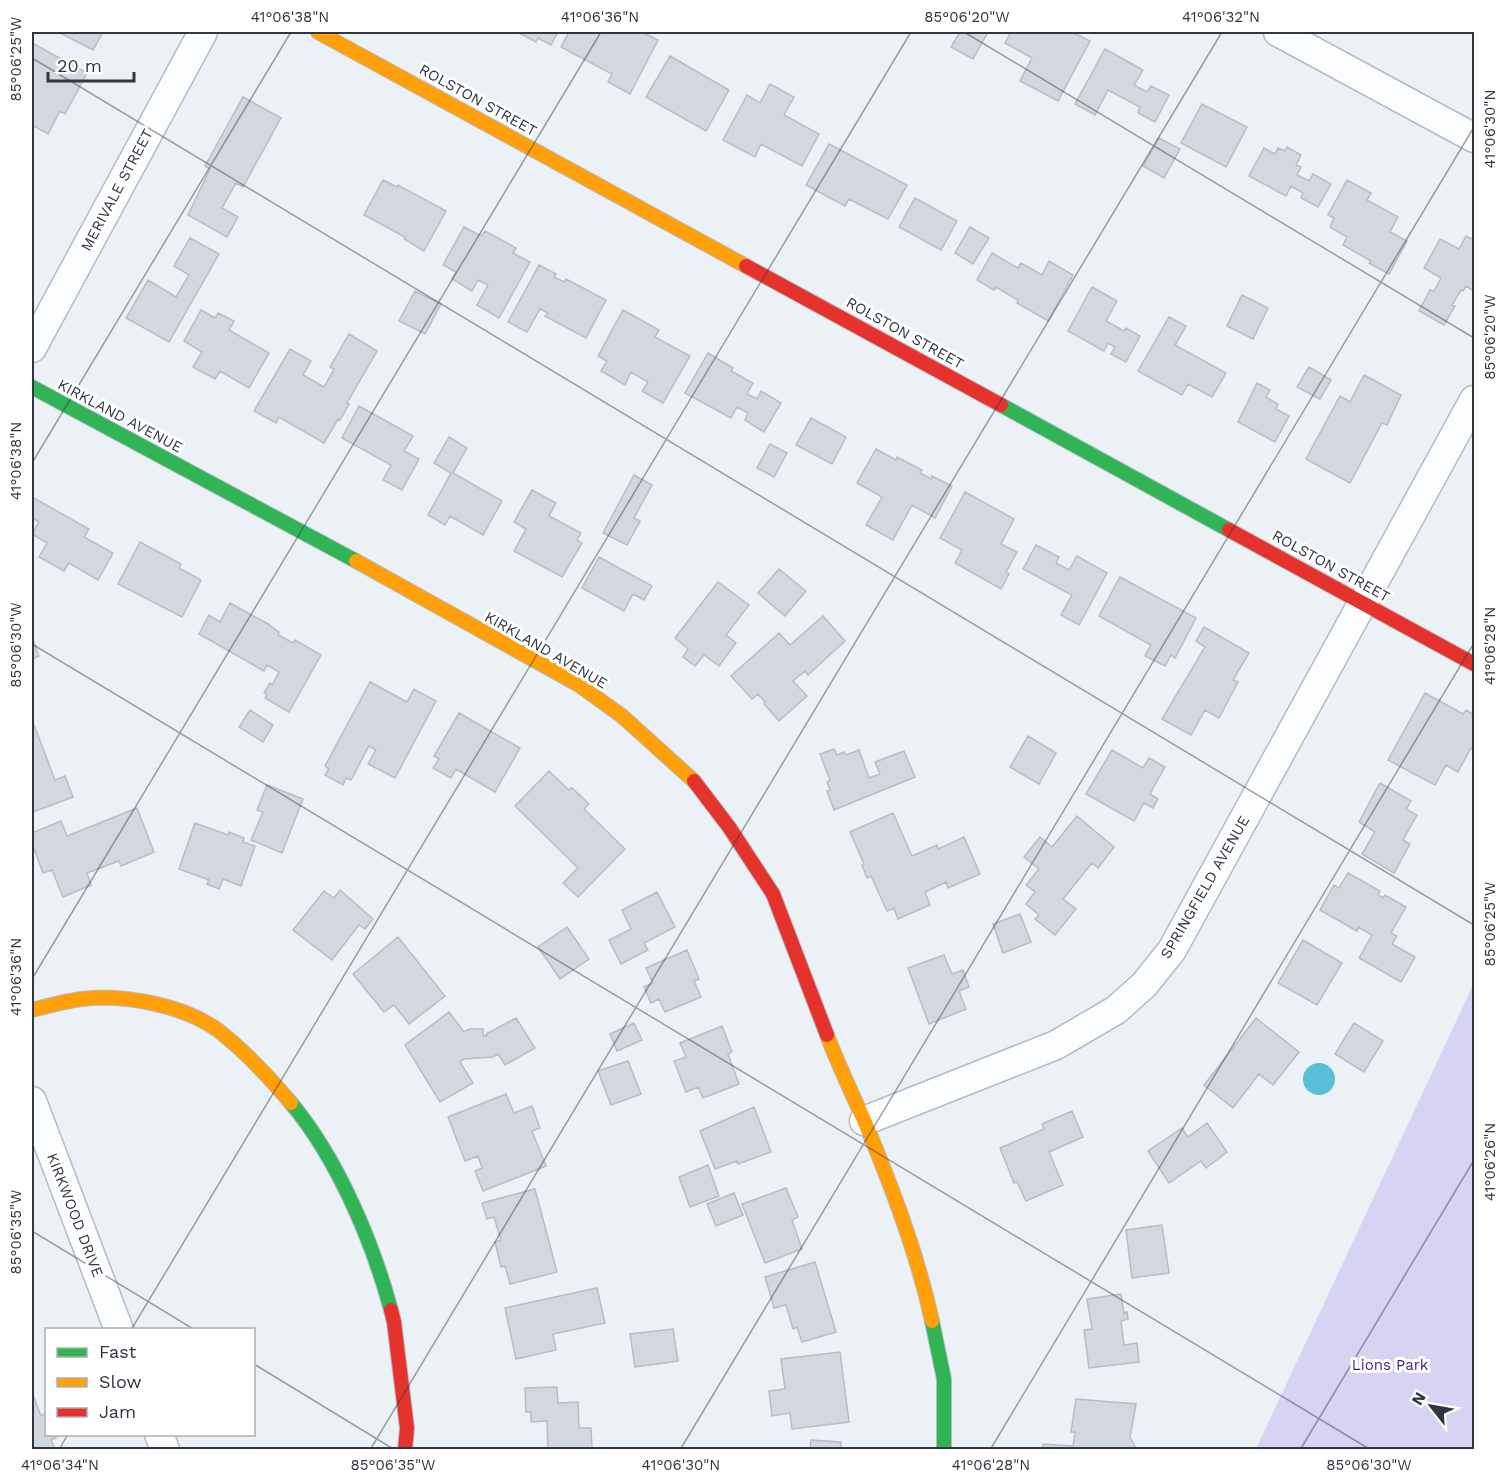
<svg xmlns="http://www.w3.org/2000/svg" width="1506" height="1481" font-family="'Work Sans',sans-serif">
<style>
.green{fill:#d7d3f2}
.water{fill:#59bfd7}
.building{fill:#d3d7e0;stroke:#b9bcc4;stroke-width:1.5}
.lines{fill:none;stroke-linecap:round;stroke-linejoin:round}
.street-casing{stroke:#b5bbc1;stroke-width:31}
.fast-casing{stroke:#b5bbc1;stroke-width:16}
.slow-casing{stroke:#b5bbc1;stroke-width:16}
.jam-casing{stroke:#b5bbc1;stroke-width:16}
.street{stroke:#fcfdfe;stroke-width:28}
.fast{stroke:#30b455;stroke-width:14}
.slow{stroke:#ff9f0a;stroke-width:14}
.jam{stroke:#e5322d;stroke-width:14}
.ticks{fill:none;stroke:#303741;stroke-width:1.5;stroke-opacity:0.45}
.labels{text-anchor:middle;stroke-width:6;stroke-linejoin:round;paint-order:stroke}
.street-label{font-size:15px;fill:#303741;stroke:#fff}
.park-label{font-size:15px;fill:#421f7d;stroke:#fff}
.neatline{fill:none;stroke:#303741;stroke-width:2}
.ticks-label{font-size:15px;text-anchor:middle;fill:#303741}
</style>
<rect width="100%" height="100%" fill="#ecf1f6"/>
<path class="green" d="M1474 983V1449H1256Z"/>
<path class="water" d="M1303 1079a16 16 0 1 1 32 0a16 16 0 1 1-32 0Z"/>
<path class="building" d="M58 32H103L93 50Z
M517 32H558L551 45 538 38 536 42Z
M569 32H642L658 40 630 94 608 82 612 74 561 47Z
M960 32H988L973 59 951 47Z
M1011 32H1072L1090 41 1058 101 1020 81 1032 58 1005 43Z
M32 43 87 73 65 114 60 111 48 134 32 125Z
M1105 49 1143 70 1134 85 1147 92 1151 86 1169 95 1155 122 1138 113 1140 107 1108 90 1095 115 1075 104Z
M670 56 729 90 706 131 646 97Z
M770 84 794 97 784 115 819 134 802 166 761 144 755 157 723 140 747 95 760 103Z
M243 97 281 118 243 187 236 183 222 208 238 217 227 237 188 215 210 169 205 166Z
M1202 104 1247 127 1226 167 1181 143Z
M1159 138 1180 149 1164 178 1143 166Z
M829 144 907 185 888 219 849 199 845 206 806 185Z
M1287 147 1301 155 1296 165 1301 167 1297 175 1309 181 1313 174 1331 184 1318 207 1301 198 1303 193 1291 186 1286 196 1249 176 1264 148 1275 154 1278 148 1285 151Z
M383 180 397 187 398 185 446 211 424 251 404 239 405 237 364 215Z
M1347 180 1371 193 1367 200 1398 217 1390 232 1407 241 1389 274 1369 263 1371 261 1343 245 1347 237 1330 227 1334 218 1328 215Z
M915 198 957 221 941 250 899 227Z
M464 227 481 236 485 231 516 248 513 253 530 262 499 318 477 305 488 285 478 280 472 291 452 279 456 272 443 265Z
M970 227 989 238 973 264 955 253Z
M1466 236 1474 240V291L1466 286 1463 291 1461 290 1452 305 1455 306 1444 325 1419 311 1430 290 1434 291 1441 278 1424 268 1440 239 1459 249Z
M190 238 219 254 169 342 126 318 148 280 176 297 189 275 174 266Z
M992 253 1018 268 1021 263 1042 275 1049 261 1073 275 1048 321 1017 303 1018 300 996 287 994 290 977 280Z
M539 265 556 274 554 277 564 282 566 279 606 300 586 338 545 316 548 313 540 309 527 332 508 322Z
M1092 287 1117 301 1106 321 1124 331 1126 328 1140 336 1126 362 1111 354 1115 347 1108 343 1104 351 1068 331Z
M415 291 441 304 425 334 399 321Z
M1242 295 1268 308 1253 339 1227 326Z
M201 310 215 318 218 313 234 321 229 330 269 353 249 388 220 371 215 379 193 367 202 352 184 341Z
M623 310 659 330 655 337 690 356 663 403 642 391 648 382 631 372 625 385 601 371 607 361 598 356Z
M1169 317 1186 326 1175 345 1226 373 1212 397 1188 384 1182 395 1138 371Z
M349 334 377 351 347 403 349 404 340 420 338 419 324 443 279 417 276 423 254 411 290 349 311 361 303 375 324 387 334 369 330 367Z
M708 353 733 368 731 371 753 383 747 394 757 399 761 391 781 403 764 432 745 420 748 413 737 407 731 418 685 393Z
M1309 367 1331 380 1320 399 1297 387Z
M1364 375 1401 395 1387 425 1382 423 1350 483 1306 459 1340 396 1350 402Z
M1257 383 1270 390 1266 397 1278 404 1276 409 1289 416 1275 442 1238 422Z
M359 406 413 436 404 451 419 459 402 490 383 480 391 465 342 438Z
M811 418 846 437 832 464 796 445Z
M449 437 467 448 453 473 502 501 483 535 450 516 445 525 428 515 451 473 434 463Z
M770 444 787 453 774 477 757 468Z
M876 449 896 460 897 457 922 470 920 473 931 479 932 476 952 486 935 518 912 505 893 540 866 525 882 497 857 483Z
M634 475 652 485 634 518 640 521 627 545 603 533Z
M532 490 556 503 549 516 581 533 577 540 582 543 562 577 514 551 526 529 514 522Z
M965 492 1014 519 1001 544 1017 552 1006 572 1009 574 1001 589 955 563 962 550 940 538Z
M32 497 89 529 84 537 113 553 98 580 69 563 64 571 39 557 47 543 32 534 39 522 32 518Z
M140 542 181 564 179 568 201 580 182 617 118 584Z
M1036 545 1059 557 1056 563 1069 570 1077 556 1107 573 1079 625 1061 615 1072 595 1023 569Z
M599 557 652 586 644 600 633 594 624 611 582 588Z
M779 569 806 591 785 616 758 593Z
M1120 577 1196 618 1175 658 1171 655 1165 666 1145 656 1151 645 1099 616Z
M718 582 749 605 726 635 736 643 719 666 704 655 695 666 683 657 688 649 675 638Z
M230 603 268 624 279 632 278 635 293 643 295 640 321 655 289 712 265 698 267 695 264 693 270 683 272 685 279 672 267 665 264 671 199 634 209 615 220 622Z
M823 616 845 641 808 675 805 671 793 681 807 696 779 721 764 704 765 702 758 694 752 699 731 676 779 633 790 645Z
M1204 627 1249 653 1233 680 1238 682 1219 718 1205 710 1191 735 1162 719 1205 647 1196 641Z
M32 637 39 656 32 659Z
M370 682 407 702 414 689 436 701 395 778 368 764 376 750 369 746 351 780 346 778 343 785 325 775 329 769 325 766Z
M1425 693 1463 714 1466 710 1474 715V750L1471 748 1458 772 1446 765 1435 785 1388 760Z
M250 710 273 725 263 742 239 727Z
M459 713 520 748 495 792 456 769 451 778 433 768 439 759 434 756Z
M32 725H34L55 780 65 776 73 797 33 812Z
M1028 736 1056 753 1039 784 1010 767Z
M834 749 837 755 844 752 846 755 859 750 869 778 880 774 875 762 904 751 915 777 834 810 827 791 830 790 827 782 830 780 820 754Z
M1112 750 1143 768 1149 758 1165 767 1150 794 1158 799 1153 808 1144 803 1134 821 1086 794Z
M549 771 569 790 572 788 589 804 584 809 625 849 578 897 563 883 578 868 515 806Z
M1380 783 1411 801 1406 809 1417 815 1403 840 1410 844 1394 873 1362 854 1375 832 1359 822Z
M267 785 303 799 282 853 251 840 263 812 257 810Z
M137 808 154 852 121 866 119 861 87 873 91 885 63 897 52 870 43 873 32 843V833L61 821 67 836Z
M893 813 912 856 937 845 938 849 964 837 980 874 948 888 946 882 925 892 930 905 898 919 894 908 887 911 871 876 867 878 862 865 864 864 850 832Z
M1077 816 1114 847 1098 868 1092 863 1063 899 1076 909 1055 935 1035 919 1039 915 1026 904 1035 892 1026 885 1039 869 1024 857 1040 837 1052 847Z
M195 823 228 835 229 832 244 838 243 842 255 846 241 886 223 879 219 889 207 884 209 880 179 869Z
M1348 873 1380 891 1378 895 1383 898 1385 895 1406 907 1391 933 1397 936 1392 944 1415 957 1401 982 1359 958 1372 935 1358 927 1357 931 1320 910 1334 885 1339 888Z
M340 890 373 919 365 929 359 925 332 960 293 930 324 891 334 898Z
M657 892 675 927 644 943 648 950 621 964 609 940 631 929 622 910Z
M1020 914 1031 942 1003 953 993 924Z
M567 927 589 959 560 979 538 947Z
M398 937 445 996 409 1024 394 1005 384 1012 353 974Z
M1303 940 1342 963 1317 1005 1278 983Z
M687 950 699 979 694 981 701 997 665 1012 659 999 651 1003 644 987 653 983 646 968Z
M944 955 952 974 963 970 969 987 959 991 966 1009 929 1024 908 968Z
M449 1012 464 1032 469 1029H483V1036H487L486 1034 516 1018 535 1048 505 1065 498 1054 493 1057 464 1059 460 1062 473 1083 440 1102 405 1045Z
M1256 1018 1299 1052 1273 1085 1259 1074 1233 1108 1204 1085Z
M634 1023 642 1040 617 1051 610 1034Z
M1354 1023 1383 1041 1364 1072 1335 1054Z
M722 1026 732 1052 728 1054 739 1084 703 1098 698 1087 686 1092 674 1061 686 1057 680 1043Z
M628 1061 641 1094 611 1105 598 1071Z
M506 1094 514 1113 532 1106 540 1128 532 1131 546 1166 483 1191 475 1171 482 1168 478 1156 465 1161 448 1117Z
M754 1107 771 1152 738 1164 737 1161 715 1169 700 1131Z
M1072 1111 1083 1137 1049 1152 1063 1185 1026 1201 1017 1182 1014 1183 1000 1148 1044 1129 1042 1124Z
M1207 1123 1227 1152 1206 1168 1201 1161 1169 1183 1148 1151 1182 1128 1188 1137Z
M708 1165 719 1196 690 1207 679 1177Z
M786 1188 798 1217 792 1220 802 1249 765 1263 742 1204Z
M535 1189 557 1272 510 1284 505 1266 501 1267 495 1242 501 1240 494 1217 487 1219 482 1203Z
M734 1193 743 1215 716 1226 707 1204Z
M1162 1225 1169 1273 1132 1278 1126 1230Z
M815 1262 836 1332 802 1342 797 1327 793 1329 786 1305 774 1308 765 1277Z
M597 1288 605 1323 553 1334 556 1350 516 1359 505 1308Z
M1121 1294 1124 1313 1127 1312 1128 1319 1121 1321 1124 1345 1137 1343 1139 1362 1089 1368 1084 1330 1092 1329 1087 1299Z
M673 1329 678 1361 635 1367 630 1334Z
M840 1352 849 1422 792 1429 790 1413 772 1416 769 1391 785 1389 781 1359Z
M557 1387 558 1403 578 1402 579 1428H591L592 1448 548 1449 547 1421 531 1422V1412H526L525 1388Z
M32 1392 41 1416 46 1413V1434H55L56 1438 51 1440 55 1450H32Z
M1076 1399 1136 1404 1130 1437 1137 1450H1042L1043 1444 1073 1446 1075 1432H1071Z
M811 1440 841 1442V1450H810Z"/>
<g class="lines">
<defs>
<path id="street" d="M1278 32 1474 138
M32 348 203 32
M32 1101 119 1330
M864 1121 1056 1045 1116 1010 1144 985 1172 950 1474 400
M159 1434 165 1450"/>
<path id="fast" d="M32 387 356 561
M1001 405 1229 530
M291 1103C337 1158 372 1240 391 1310
M932 1321 944 1379V1450"/>
<path id="slow" d="M318 32 746 266
M356 561 579 685 622 716 694 781
M32 1010C48 1006 65 1001 82 999 124 994 184 1005 219 1031 246 1052 269 1077 291 1103
M827 1035C838 1064 851 1092 864 1120 891 1185 917 1252 932 1321"/>
<path id="jam" d="M746 266 1001 405
M1229 530 1474 664
M694 781 729 827 773 894 827 1035
M391 1310 394 1322 407 1428 405 1450"/>
</defs>
<use href="#street" class="street-casing"/>
<use href="#fast" class="fast-casing"/>
<use href="#slow" class="slow-casing"/>
<use href="#jam" class="jam-casing"/>
<use href="#street" class="street"/>
<use href="#fast" class="fast"/>
<use href="#slow" class="slow"/>
<use href="#jam" class="jam"/>
</g>
<path class="ticks" d="M964 32 1474 338M32 58 1474 925M32 463 291 32M32 644 1371 1450M32 979 601 32M32 1231 195 1330M131 1330 911 32M254 1364 395 1450M59 1450 68 1434M370 1450 1222 32M680 1450 1474 127M990 1450 1474 643M1300 1450 1474 1160"/>
<g class="labels">
<g class="street-label">
<text transform="translate(478 100) rotate(29)" y="5">ROLSTON STREET</text>
<text transform="translate(117 190) rotate(-62)" y="5">MERIVALE STREET</text>
<text transform="translate(905 333) rotate(29)" y="5">ROLSTON STREET</text>
<text transform="translate(120 416) rotate(28)" y="5">KIRKLAND AVENUE</text>
<text transform="translate(1331 566) rotate(29)" y="5">ROLSTON STREET</text>
<text transform="translate(546 650) rotate(30)" y="5">KIRKLAND AVENUE</text>
<text transform="translate(1205 887) rotate(-60)" y="5">SPRINGFIELD AVENUE</text>
<text transform="translate(75 1215) rotate(69)" y="5">KIRKWOOD DRIVE</text>
</g>
<g class="park-label">
<text x="1390" y="1370">Lions Park</text>
</g>
</g>
<rect width="1506" height="1481" fill="none" stroke="#ffffff" stroke-width="66"/>
<rect x="45" y="1328" width="210" height="108" fill="#ffffff" stroke="#acafb3" stroke-width="1.5"/>
<rect x="57" y="1348" width="30" height="9" fill="#30b455" stroke="#acafb3" stroke-width="1.5"/>
<text x="99" y="1358" font-size="18" fill="#303741">Fast</text>
<rect x="57" y="1378" width="30" height="9" fill="#ff9f0a" stroke="#acafb3" stroke-width="1.5"/>
<text x="99" y="1388" font-size="18" fill="#303741">Slow</text>
<rect x="57" y="1408" width="30" height="9" fill="#e5322d" stroke="#acafb3" stroke-width="1.5"/>
<text x="99" y="1418" font-size="18" fill="#303741">Jam</text>
<g transform="translate(1431 1406) rotate(301)" stroke="#ffffff" stroke-width="4.5" paint-order="stroke">
<path d="M0-4.5L10 22L0 15L-10 22Z" fill="#303741"/>
<text y="-9" font-size="16" font-weight="bold" text-anchor="middle" fill="#303741">N</text>
</g>
<path d="M48 72v9h86v-9" fill="none" stroke="#303741" stroke-width="3"/>
<text x="57" y="72" font-size="18" fill="#303741" stroke="#ffffff" stroke-width="4.5" paint-order="stroke">20 m</text>
<rect x="33" y="33" width="1440" height="1415" class="neatline"/>
<g class="ticks-label">
<text x="290" y="22">41°06'38"N</text>
<text x="600" y="22">41°06'36"N</text>
<text x="967" y="22">85°06'20"W</text>
<text x="1221" y="22">41°06'32"N</text>
<text transform="translate(16 59) rotate(-90)" y="5">85°06'25"W</text>
<text transform="translate(1490 129) rotate(-90)" y="5">41°06'30"N</text>
<text transform="translate(1490 337) rotate(-90)" y="5">85°06'20"W</text>
<text transform="translate(16 461) rotate(-90)" y="5">41°06'38"N</text>
<text transform="translate(16 645) rotate(-90)" y="5">85°06'30"W</text>
<text transform="translate(1490 646) rotate(-90)" y="5">41°06'28"N</text>
<text transform="translate(1490 924) rotate(-90)" y="5">85°06'25"W</text>
<text transform="translate(16 977) rotate(-90)" y="5">41°06'36"N</text>
<text transform="translate(1490 1162) rotate(-90)" y="5">41°06'26"N</text>
<text transform="translate(16 1232) rotate(-90)" y="5">85°06'35"W</text>
<text x="60" y="1470">41°06'34"N</text>
<text x="393" y="1470">85°06'35"W</text>
<text x="681" y="1470">41°06'30"N</text>
<text x="991" y="1470">41°06'28"N</text>
<text x="1369" y="1470">85°06'30"W</text>
</g>
</svg>
